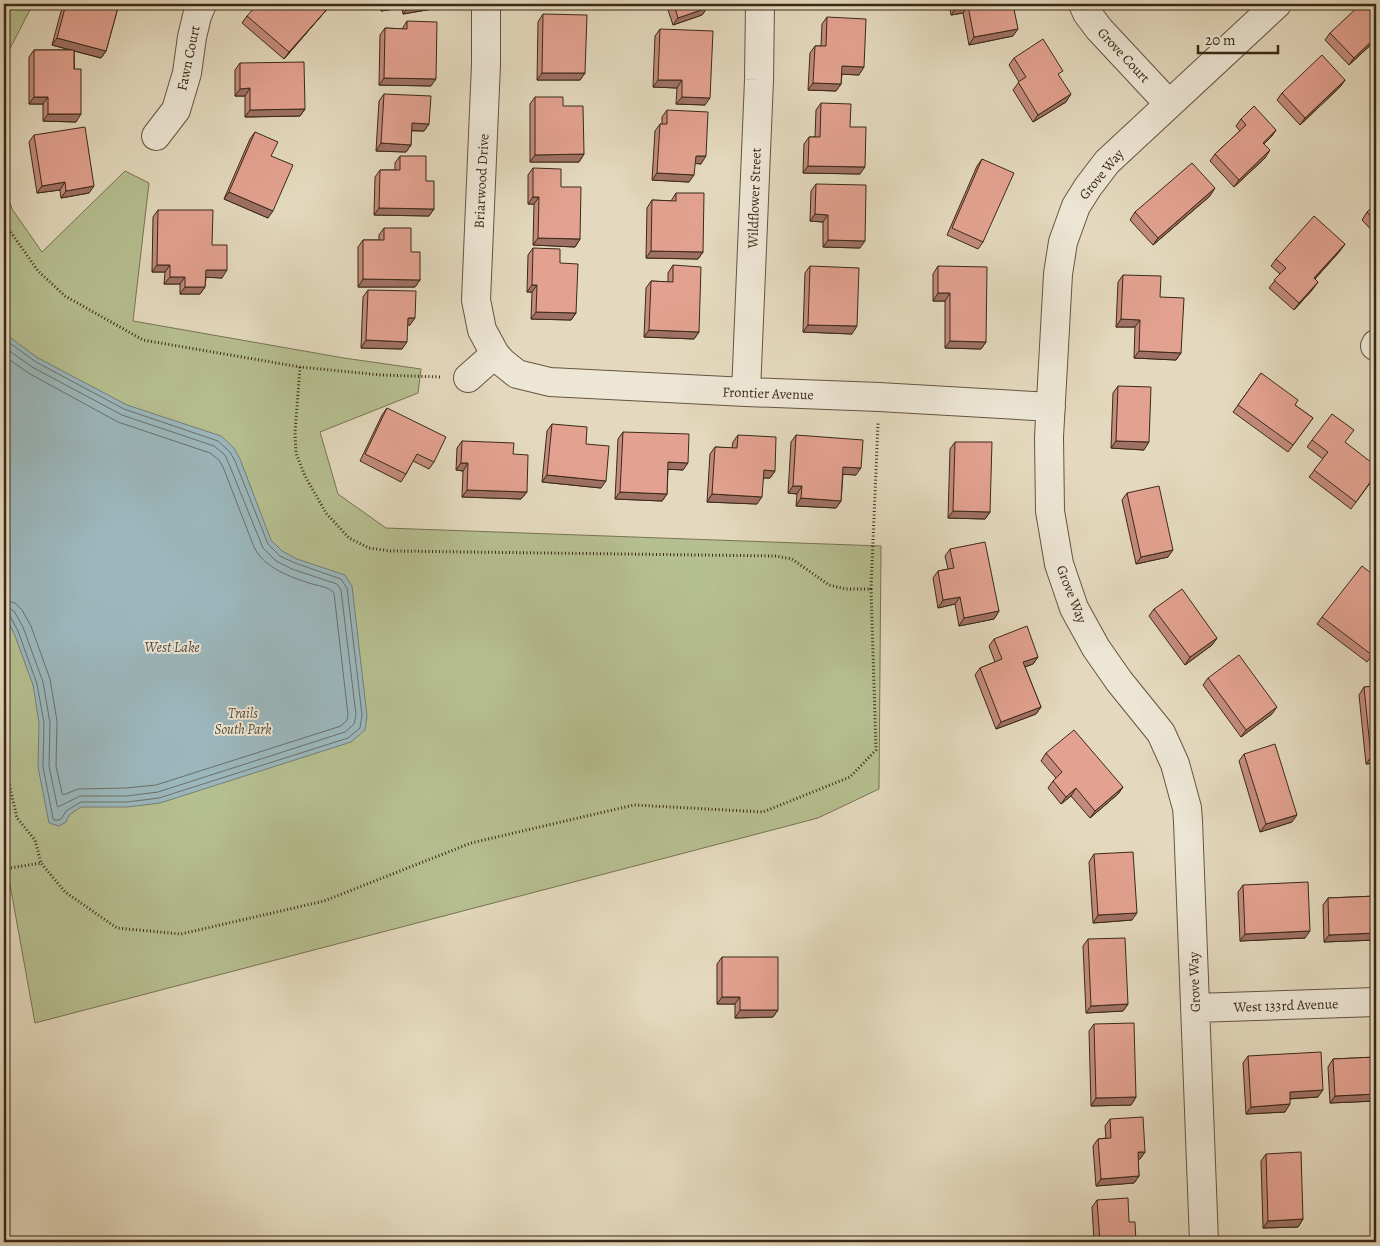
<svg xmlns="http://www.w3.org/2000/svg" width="1380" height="1246" font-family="Alegreya,serif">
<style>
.green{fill:#b6bf90;stroke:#787453}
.water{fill:#9bb7bc;stroke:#757e7a}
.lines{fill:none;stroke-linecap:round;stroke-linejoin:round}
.shore{stroke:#6b7069;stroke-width:1}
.minor-casing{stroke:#655540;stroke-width:30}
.path{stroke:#3b2916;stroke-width:3;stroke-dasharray:1 2.5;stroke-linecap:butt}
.minor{stroke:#ede6d5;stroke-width:28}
.wall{fill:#c38b7d;stroke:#3b2916}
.shaded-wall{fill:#9f7166;stroke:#3b2916}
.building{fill:#e3a291;stroke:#3b2916}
.labels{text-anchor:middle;stroke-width:4;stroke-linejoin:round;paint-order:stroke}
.street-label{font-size:14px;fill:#3b2916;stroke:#ede6d5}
.park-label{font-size:14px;font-style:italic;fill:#5a4e34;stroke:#ede6d5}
.water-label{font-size:15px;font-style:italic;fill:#534c40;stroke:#ede6d5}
</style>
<rect width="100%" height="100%" fill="#e4d9be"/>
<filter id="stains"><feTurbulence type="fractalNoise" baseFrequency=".004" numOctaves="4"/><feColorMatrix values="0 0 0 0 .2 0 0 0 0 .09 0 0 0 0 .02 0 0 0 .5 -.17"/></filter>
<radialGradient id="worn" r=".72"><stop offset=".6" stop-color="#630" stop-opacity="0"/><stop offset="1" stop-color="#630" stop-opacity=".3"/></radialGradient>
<path class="green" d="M4 4H33L4 60Z
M125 171 149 183 133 321 344 358 421 369 418 393 320 432 338 494 386 528 881 546 879 789 818 818 35 1023 9 879H4V184L12 209 42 252Z"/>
<path class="water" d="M4 333 38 358 127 405 221 436 234 448 240 459 271 540 282 551 297 559 345 575 352 586 367 716 365 730 351 742 160 803 127 807H81L69 815 66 822 59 826 49 823 38 767 39 723 33 685 14 633 4 615Z"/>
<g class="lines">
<path class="shore" d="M4 339 36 362 124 409 218 441 230 452 235 461 268 544 280 556 295 563 341 579 347 588 362 715 360 728 348 738 159 798 127 802H81L66 811 62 818 59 820H54L53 818 43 767 44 723 37 684 18 631 10 616 4 614
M4 347 32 367 122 415 214 446 225 455 229 464 263 548 276 561 292 569 337 584 341 590 356 715 354 724 345 732 158 792 126 796H80L58 807 57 805 49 766 50 723 43 682 23 627 14 611 9 608 4 607
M4 356 30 374 118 422 210 453 219 460 223 467 254 547C265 569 291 577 312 584 320 586 329 587 334 593L348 715 347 720 341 726 156 785 126 788 78 789 63 795 62 793 56 766 57 721 50 679 31 626 22 610 15 603 4 600"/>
<defs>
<path id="minor" d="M486 4V64L476 300 482 330 495 354 502 362 517 374 550 382 746 392 879 397 1051 407
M1083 4 1087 13 1099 29 1169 104
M156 136 176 110 187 73 192 37 197 16 202 4
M1375 346 1376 344
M468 378 495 354
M746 392 759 80 760 4
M1195 1008 1376 1002
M1204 1242 1188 821 1187 808 1175 764 1161 733 1119 681 1096 648 1074 608 1059 564 1050 511 1049 437 1058 274 1063 242 1076 206 1088 187 1107 162 1277 4"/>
</defs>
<use href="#minor" class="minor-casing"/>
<path class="path" d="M4 216 10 231 38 271 65 296 143 340 300 367 381 375 441 377
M300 367 295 433 296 453 305 476 326 513 349 538 369 548 391 551 776 556 792 559 829 585 846 589H871L878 423
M4 761 17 818 35 840 41 863
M4 869 41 863 65 892 117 928 181 934 324 901 471 843 634 805 763 812 850 777 876 750 871 589"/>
<use href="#minor" class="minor"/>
</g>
<path class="wall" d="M63 4H119L106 51 101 58 74 51 76 122 43 121V104H29V57L34 50H70L52 45Z
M380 4H436L432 9 403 14 402 8 381 11Z
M647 4H665L649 9Z
M666 4H705L707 8 702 15 673 25Z
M949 4H1013V36L969 45 963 13 951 15Z
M1168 4H1180L1174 10Z
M1376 4V40L1349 65 1325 40 1330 33Z
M543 14 585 73 580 80H537L538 22Z
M322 15 284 59 242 23 247 16Z
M827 17 859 75 842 74 841 84 836 91 808 90 810 53 815 46H821L822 24Z
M407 21 431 86 379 85 380 35 385 28 402 29Z
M660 29 705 105 676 104 677 88 653 87 655 36Z
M1014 58 1066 102 1033 122 1013 90 1019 82 1009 65Z
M240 63 305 109 300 116 245 117V96H235V70Z
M1345 80 1340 87 1300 125 1277 100 1282 93Z
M384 94 429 124 424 131H411V145L406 152 376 151 379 101Z
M535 97 563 106 584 154 579 162H530V104Z
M821 103 850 127 860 174 803 173 804 144 809 137H815L816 110Z
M667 110 701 164 695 163 689 182 652 180 655 131 660 124H662V117Z
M1241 119 1276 130 1271 137 1264 144 1265 158 1234 187 1210 161 1215 154 1240 131 1236 126Z
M255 132 271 156 268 218 224 199 250 139Z
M34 135 89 193 61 198 60 190 37 193 29 142Z
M400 156 426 181 434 209 429 216 374 215 375 177 380 170H395V163Z
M982 159 983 242 978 249 947 235 977 166Z
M533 168 561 187 580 239 575 247 533 245 534 204H528V175Z
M816 184 860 248 823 247V222L810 221 811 191Z
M676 193 703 252 698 259 646 258 647 208 652 200 671 201Z
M1210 196 1153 245 1130 220 1135 212Z
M1376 204V235L1362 220 1367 212Z
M158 210 212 245 222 278 206 277 205 287 200 294H180V284H164L165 272H152L153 217Z
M384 228 411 252 420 280 415 287H358V247L363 240H379V235Z
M533 248 576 313 571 320 531 319 532 292H527L528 255Z
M1340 251 1315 279 1313 289 1294 310 1269 288 1280 274 1271 266 1276 259Z
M673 265 699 332 694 339 644 337 646 288 651 281 668 282V273Z
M810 266 852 334 803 332 805 273Z
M938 266 986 342 981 349 945 348V301H933V274Z
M1123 275 1160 297 1181 353 1176 360 1134 358 1135 327H1116L1118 282Z
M368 290 410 325H407L402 349 361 348 363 297Z
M1261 373 1295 405 1313 418 1288 452 1233 412Z
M1118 386 1144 450 1111 448 1113 393Z
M387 408 434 462 429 469 413 461 406 474 401 482 360 461 382 415Z
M552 424 586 444 601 488 542 482 547 431Z
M623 432 683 470 668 469 667 494 662 501 615 499 618 439Z
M738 435 775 471 770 478H763L757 504 707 502 710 454 715 447 732 448 733 442Z
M796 435 856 475 843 474 841 501 836 508 796 506 797 494 788 493 791 442Z
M1312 440 1345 442 1376 475 1351 509 1309 477 1323 459 1307 447Z
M462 441 513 454 527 492 521 499 462 497 463 471 456 470 457 448Z
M955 442 990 512 985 519 948 518 950 449Z
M1127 493 1168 557 1136 564 1122 500Z
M950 549 999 611 994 619 959 626 955 604 938 608 933 578 938 571 948 569 945 556Z
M1376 577V650L1367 662 1317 624 1322 617Z
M1154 609 1217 638 1212 645 1185 665 1149 616Z
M994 639 1038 657 1033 664 1025 667 1041 707 1036 714 996 729 975 675 980 668 995 662 989 646Z
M1208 678 1272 714 1241 737 1203 685Z
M1376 686V763L1366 764 1359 695 1364 687Z
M1046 753 1123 787 1118 794 1090 818 1071 796 1061 804 1048 788 1053 781 1056 778 1041 761Z
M1244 754 1292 822 1260 832 1239 761Z
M1094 854 1132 920 1093 923 1089 862Z
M1243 885 1305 938 1240 941 1238 892Z
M1376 896V940L1324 942 1323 905 1328 898Z
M1088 939 1128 1004 1123 1011 1086 1013 1083 946Z
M722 957 778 1010 773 1017 735 1018V1004H717V964Z
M1094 1024 1136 1097 1131 1105 1091 1106 1089 1031Z
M1248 1056 1318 1097 1290 1099 1285 1112 1246 1114 1243 1063Z
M1376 1057V1101L1330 1103 1328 1067 1333 1059Z
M1110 1119 1145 1152 1140 1159H1138L1139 1176 1134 1183 1096 1186 1093 1146 1098 1139 1106 1138 1105 1126Z
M1266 1154 1303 1219 1298 1227 1263 1228 1261 1161Z
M1097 1200 1129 1222 1136 1242H1094L1092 1207Z"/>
<path class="shaded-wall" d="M386 4H405L402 8 381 11Z
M426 4H436L432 9 403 14 408 7Z
M653 4H665L649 9Z
M968 6 963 13 951 15 956 8Z
M328 8 322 15 284 59 289 52Z
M707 8 702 15 673 25 678 18Z
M1018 29 1013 36 969 45 974 37Z
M1376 37V40L1349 65 1354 58Z
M57 38 106 51 101 58 52 45Z
M842 66 864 67 859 75 837 74Z
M542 73H585L580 80H537Z
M384 78 436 79 431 86 379 85Z
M658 80H682L677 88 653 87Z
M1345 80 1340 87 1300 125 1305 118Z
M813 83 841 84 836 91 808 90Z
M250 88 245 96H235L240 89Z
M1071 94 1066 102 1033 122 1038 115Z
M34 97H48L43 104H29Z
M682 97 710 98 705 105 676 104Z
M305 109 300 116 245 117 250 110Z
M48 114H81L76 122 43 121Z
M412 123 429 124 424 131 407 130Z
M1276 130 1271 137 1258 150 1263 143Z
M381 143 411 145 406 152 376 151Z
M1270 150 1265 158 1234 187 1239 180Z
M584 154 579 162H530L535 155Z
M696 156H706L701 164 690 163Z
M808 166 865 167 860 174 803 173Z
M657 173 694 175 689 182 652 180Z
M65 182 60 190 37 193 42 186Z
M94 186 89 193 61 198 66 191Z
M1215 188 1210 196 1153 245 1158 238Z
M229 192 273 211 268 218 224 199Z
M533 197H539L534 204H528Z
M379 208 434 209 429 216 374 215Z
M815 214 828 215 823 222 810 221Z
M538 238 580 239 575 247 533 245Z
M828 240 865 241 860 248 823 247Z
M1345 244 1340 251 1309 285 1314 278Z
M651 251 703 252 698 259 646 258Z
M157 265H170L165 272H152Z
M206 270H227L222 278 201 277Z
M170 277H185L180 284H164Z
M363 279 420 280 415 287H358Z
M1318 282 1313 289 1294 310 1299 303Z
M532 285H537L532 292H527Z
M185 287H205L200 294H180Z
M938 293H950L945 301H933Z
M536 312 576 313 571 320 531 319Z
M408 318H415L410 325H403Z
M1121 319 1140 320 1135 327H1116Z
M808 325 857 326 852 334 803 332Z
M649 330 699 332 694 339 644 337Z
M366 340 407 342 402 349 361 348Z
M950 341 986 342 981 349 945 348Z
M1139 351 1181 353 1176 360 1134 358Z
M1116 441 1149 442 1144 450 1111 448Z
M668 462 688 463 683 470 663 469Z
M461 463H468L463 471 456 470Z
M843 467 861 468 856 475 838 474Z
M764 470 775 471 770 478H759Z
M547 475 606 481 601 488 542 482Z
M793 486H802L797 494 788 493Z
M467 490 527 492 521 499 462 497Z
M620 492 667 494 662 501 615 499Z
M712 494 762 497 757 504 707 502Z
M801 498 841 501 836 508 796 506Z
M953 511 990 512 985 519 948 518Z
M1173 550 1168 557 1136 564 1141 557Z
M960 597 955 604 938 608 943 600Z
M999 611 994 619 959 626 964 618Z
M1217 638 1212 645 1185 665 1190 657Z
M1038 657 1033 664 1018 669 1023 662Z
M1041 707 1036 714 996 729 1001 722Z
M1277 707 1272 714 1241 737 1246 730Z
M1376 756V763L1366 764 1371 757Z
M1123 787 1118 794 1090 818 1095 811Z
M1076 788 1071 796 1061 804 1066 797Z
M1297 815 1292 822 1260 832 1266 824Z
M1137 913 1132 920 1093 923 1098 915Z
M1310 931 1305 938 1240 941 1245 934Z
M1376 933V940L1324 942 1329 935Z
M722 997H740L735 1004H717Z
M1128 1004 1123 1011 1086 1013 1091 1006Z
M740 1010H778L773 1017 735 1018Z
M1323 1090 1318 1097 1284 1099 1290 1092Z
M1376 1094V1101L1330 1103 1335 1096Z
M1136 1097 1131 1105 1091 1106 1096 1098Z
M1290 1104 1285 1112 1246 1114 1251 1107Z
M1138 1152H1145L1140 1159 1133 1160Z
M1139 1176 1134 1183 1096 1186 1101 1179Z
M1303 1219 1298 1227 1263 1228 1268 1221Z"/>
<path class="building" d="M66 4H119L106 51 57 38Z
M258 4H323L328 8 289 52 247 16Z
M408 4H426L408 7Z
M674 4H705L707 8 678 18Z
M955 4H1013L1018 29 974 37 968 6 956 8Z
M1361 4H1376V37L1354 58 1330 33Z
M543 14 587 15 585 73H542Z
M827 17 866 19 864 67 842 66 841 84 813 83 815 46H826Z
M407 21 437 22 436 79 384 78 385 28 407 29Z
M660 29 713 31 710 98 682 97V80H658Z
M1043 39 1063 71 1058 74 1071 94 1038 115 1018 82 1026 77 1014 58Z
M34 50H74V69H81V114H48V97H34Z
M1322 55 1345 80 1305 118 1282 93Z
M304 62 305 109 250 110V88L240 89V63Z
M384 94 431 96 429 124 412 123 411 145 381 143Z
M535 97H563V106H583L584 154 535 155Z
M821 103 851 104 850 127H866L865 167 808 166 809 137H820Z
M1254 106 1276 130 1263 143 1270 150 1239 180 1215 154 1246 125 1241 119Z
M667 110 708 112 706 156H696L694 175 657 173 660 124H667Z
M85 127 94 186 66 191 65 182 42 186 34 135Z
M255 132 278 142 271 156 293 165 273 211 229 192Z
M400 156H426V181H434V209L379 208 380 170H400Z
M982 159 1014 173 983 242 952 228Z
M1192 163 1215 188 1158 238 1135 212Z
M533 168 561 169V187H581L580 239 538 238 539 197H533Z
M816 184 866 185 865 241 828 240V215L815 214Z
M676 193H704L703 252 651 251 652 200 676 201Z
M1376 204V222L1367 212Z
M158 210H213L212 245H227V270H206L205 287H185V277H170V265H157Z
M1314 216 1345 244 1314 278 1318 282 1299 303 1274 280 1286 268 1276 259Z
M384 228H411V252H420V280L363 279V240H384Z
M533 248 560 249V263L578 264 576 313 536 312 537 285H532Z
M673 265 701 267 699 332 649 330 651 281 673 282Z
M810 266 859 268 857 326 808 325Z
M938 266 987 267 986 342 950 341V293H938Z
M1123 275 1161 276 1160 297 1184 298 1181 353 1139 351 1140 320 1121 319Z
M368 290 416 291 415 318H408L407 342 366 340Z
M1261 373 1298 400 1295 405 1313 418 1293 445 1238 405Z
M1118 386 1151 387 1149 442 1116 441Z
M387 408 446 437 434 462 417 454 406 474 365 454Z
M1332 414 1354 430 1345 442 1376 466V474L1356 502 1314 470 1328 452 1312 440Z
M552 424 587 427 586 444 609 446 606 481 547 475Z
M623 432 689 434 688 463 668 462 667 494 620 492Z
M738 435 776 437 775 471 764 470 762 497 712 494 715 447 737 448Z
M796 435 863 440 861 468 843 467 841 501 801 498 802 486H793Z
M462 441 514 443 513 454 528 455 527 492 467 490 468 463H461Z
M955 442H992L990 512 953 511Z
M1159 486 1173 550 1141 557 1127 493Z
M985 542 999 611 964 618 960 597 943 600 938 571 954 568 950 549Z
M1362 566 1376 577V649L1372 655 1322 617Z
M1182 589 1217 638 1190 657 1154 609Z
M1027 626 1038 657 1023 662 1041 707 1001 722 980 668 1002 659 994 639Z
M1239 655 1277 707 1246 730 1208 678Z
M1376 686V756L1371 757 1364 687Z
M1074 730 1123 787 1095 811 1076 788 1066 797 1053 781 1062 772 1046 753Z
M1275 744 1297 815 1266 824 1244 754Z
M1133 852 1137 913 1098 915 1094 854Z
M1308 882 1310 931 1245 934 1243 885Z
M1376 896V933L1329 935 1328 898Z
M1125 938 1128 1004 1091 1006 1088 939Z
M722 957H778V1010H740V997H722Z
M1134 1023 1136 1097 1096 1098 1094 1024Z
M1321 1052 1323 1090 1290 1092V1104L1251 1107 1248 1056Z
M1376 1057V1094L1335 1096 1333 1059Z
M1143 1117 1145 1152H1138L1139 1176 1101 1179 1098 1139 1111 1138 1110 1119Z
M1301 1152 1303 1219 1268 1221 1266 1154Z
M1128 1198 1129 1222H1135L1136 1242H1100L1097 1200Z
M1306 1237 1307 1242H1271V1239Z"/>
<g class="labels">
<g class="street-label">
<text transform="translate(1124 55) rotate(47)" y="5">Grove Court</text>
<text transform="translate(188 58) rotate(-78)" y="5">Fawn Court</text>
<text transform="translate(1101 174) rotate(-50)" y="5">Grove Way</text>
<text transform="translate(481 181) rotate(-87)" y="5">Briarwood Drive</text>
<text transform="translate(754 198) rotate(-88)" y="5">Wildflower Street</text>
<text transform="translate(768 393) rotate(2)" y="5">Frontier Avenue</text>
<text transform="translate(1072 594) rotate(69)" y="5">Grove Way</text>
<text transform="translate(1194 982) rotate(-92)" y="5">Grove Way</text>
<text transform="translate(1286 1005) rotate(-2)" y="5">West 133rd Avenue</text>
</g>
<g class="park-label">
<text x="243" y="718">Trails<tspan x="243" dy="16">South Park</tspan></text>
</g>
<g class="water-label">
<text x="172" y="652">West Lake</text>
</g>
</g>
<rect width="1380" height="1246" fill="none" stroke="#e4d9be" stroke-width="20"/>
<rect x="5" y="5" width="1370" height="1236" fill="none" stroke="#3b2916" stroke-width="2.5"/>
<rect x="10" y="10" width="1360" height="1226" fill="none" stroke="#3b2916"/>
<path d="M1198 45v8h80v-8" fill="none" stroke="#3b2916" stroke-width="2.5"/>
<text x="1205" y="45" font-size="15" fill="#3b2916" stroke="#ede6d5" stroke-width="4" paint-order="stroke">20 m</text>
<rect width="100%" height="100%" filter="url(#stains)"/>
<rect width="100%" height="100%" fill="url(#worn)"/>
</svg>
